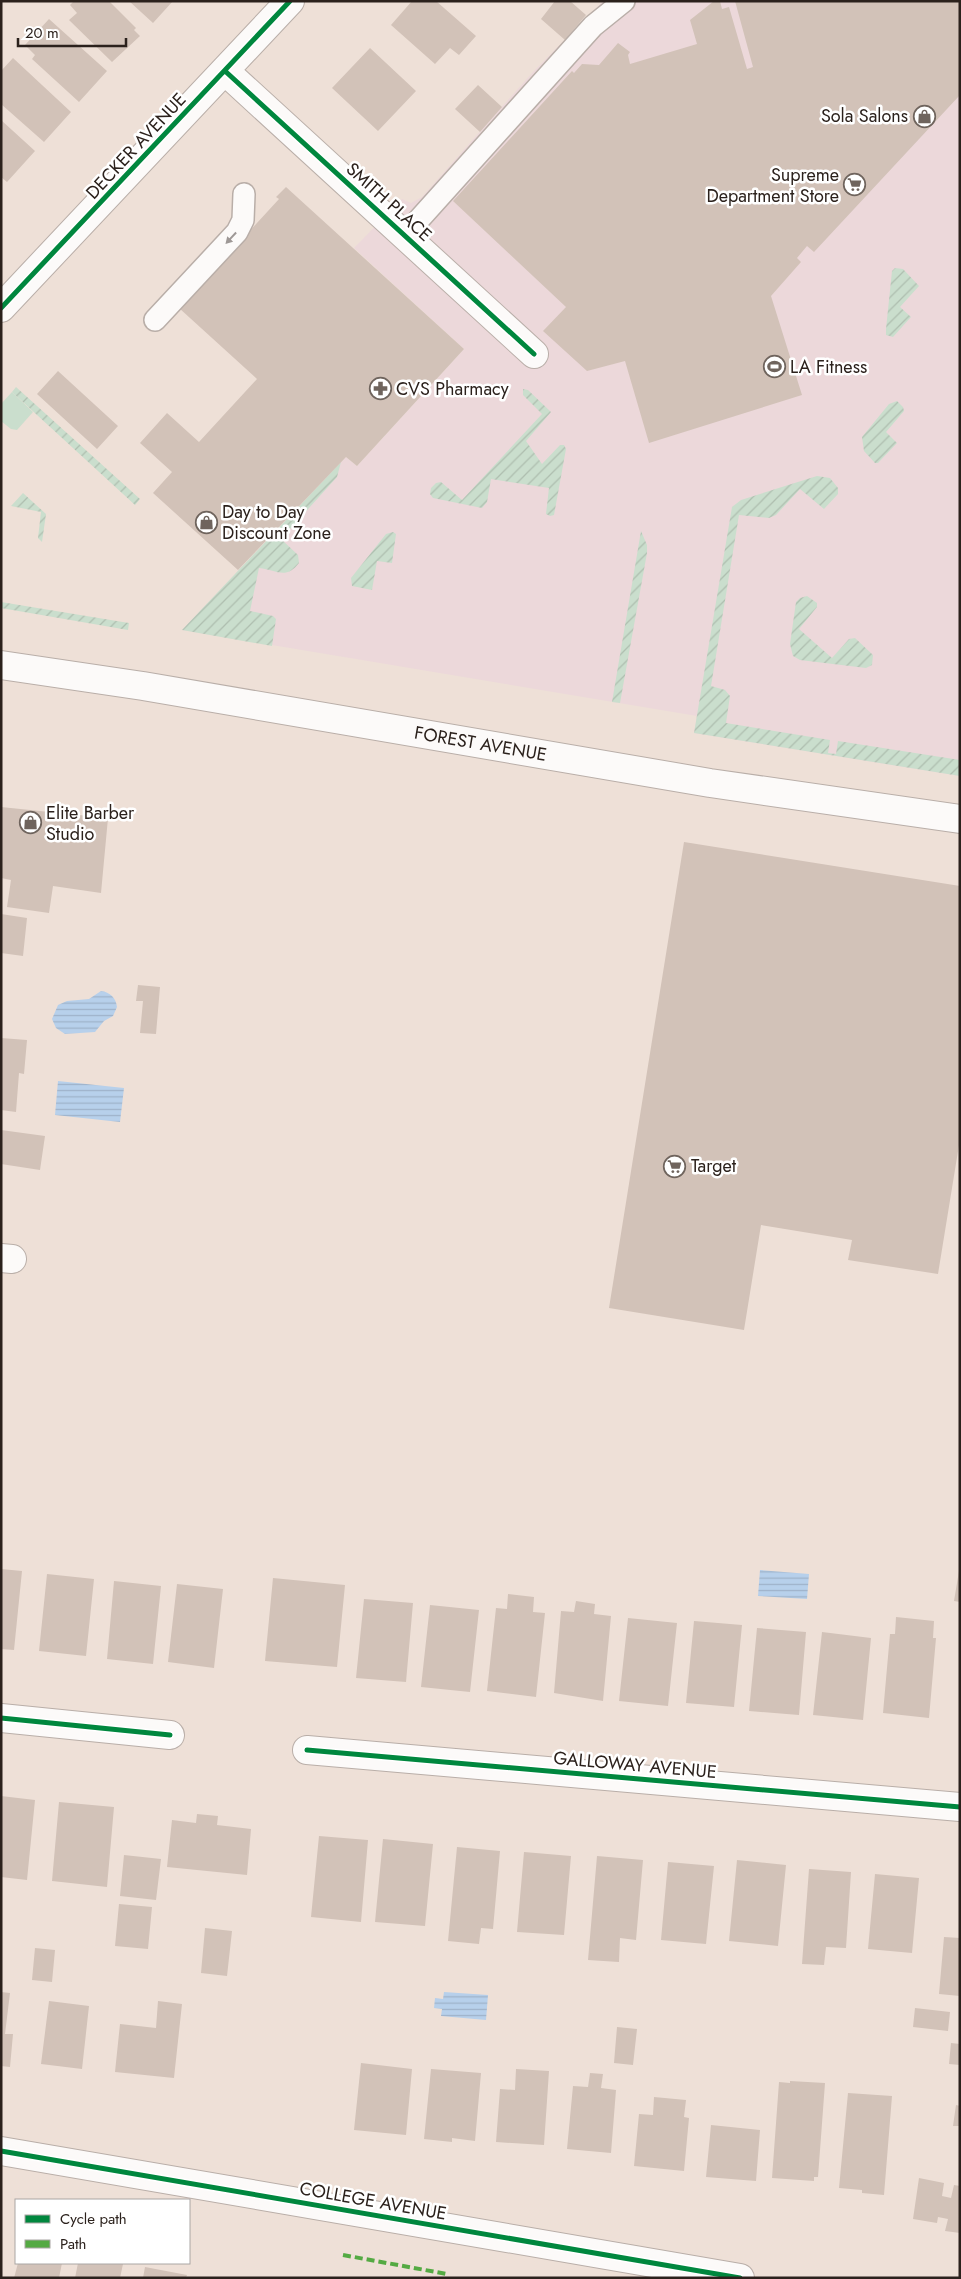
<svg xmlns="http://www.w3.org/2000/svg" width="961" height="2279" font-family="Jost,sans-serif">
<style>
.commercial{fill:#ecd8da}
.grass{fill:#cadecd}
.garden{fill:url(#garden-furrows)}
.water{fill:url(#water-rules)}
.building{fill:#d2c2b8}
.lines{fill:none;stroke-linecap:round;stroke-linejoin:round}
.lane-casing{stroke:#b9aea8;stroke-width:24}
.street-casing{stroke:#b9aea8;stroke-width:30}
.secondary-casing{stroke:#b9aea8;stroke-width:30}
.lane{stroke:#fcfaf9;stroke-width:21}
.street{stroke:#fcfaf9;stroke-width:28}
.secondary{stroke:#fcfaf9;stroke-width:28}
.quiet{stroke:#54aa43;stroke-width:4;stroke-dasharray:8 4;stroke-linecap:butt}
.cycleway-casing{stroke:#fff;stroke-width:8}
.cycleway{stroke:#00873e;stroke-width:5}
.oneway{fill:#9e9896}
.labels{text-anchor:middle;stroke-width:5;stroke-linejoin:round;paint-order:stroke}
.poi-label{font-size:18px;fill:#2b211c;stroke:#fff;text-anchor:start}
.street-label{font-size:18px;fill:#2b211c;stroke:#fff}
</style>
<defs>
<pattern id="garden-furrows" width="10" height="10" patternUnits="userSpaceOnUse" patternTransform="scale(1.25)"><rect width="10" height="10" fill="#cadecd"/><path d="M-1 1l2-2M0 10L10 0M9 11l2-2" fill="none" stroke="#aebeaf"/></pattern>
<pattern id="water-rules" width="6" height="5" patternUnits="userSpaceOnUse" patternTransform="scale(1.25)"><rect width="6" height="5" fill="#b7d0eb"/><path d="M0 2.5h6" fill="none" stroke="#9eb2c9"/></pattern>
</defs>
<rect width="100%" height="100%" fill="#eee0d7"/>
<path class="commercial" d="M603 1H960V776L694 733 697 716 182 630 346 457 357 466 464 349 354 248 402 199 411 203 422 197 532 73Z"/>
<path class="grass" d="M12 392 33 412 17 430 11 429 1 421V404Z"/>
<path class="garden" d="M895 268 903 269 919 286 900 307 911 317 893 337 886 335V329L892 271Z
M16 387 140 499 135 505 12 392Z
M523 389 528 390 551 412 526 441 542 464 560 445H564L566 449 554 515 550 516 546 514 549 488 491 479 487 502 482 508 433 498 430 494 431 488 436 483 441 482 462 500 542 414 523 395Z
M897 401 903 407 904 411 886 432 897 443 878 463H875L864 451 862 437 889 404Z
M341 462 337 477 281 539 298 555 299 563C286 580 277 570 259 568L250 611 273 616 276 619 272 646 182 630Z
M817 476 830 478 838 488V494L824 509 800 489 776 515 769 518 739 515 711 686 725 690 730 696 726 723 830 740 828 753 836 754 838 741 960 760V776L694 733 732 507 741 500Z
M23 493 46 514 42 542 38 538 41 512 11 506Z
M641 531 647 545V553L620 703 612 702Z
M393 532 396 534 392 563 377 561 372 590 352 586 351 578 386 534Z
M807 596 817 603V607L799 629 832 658 849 639 855 638 873 655 872 665 866 668 800 660 793 656 790 644 796 602 800 598Z
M1 602 129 623 128 630 1 608Z"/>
<path class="water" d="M101 991C110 992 116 998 117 1007L113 1016 104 1021 95 1032 65 1034 56 1028 52 1019 58 1005 67 1001 89 999Z
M58 1081 124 1088 120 1122 55 1115Z
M760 1570 809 1574 807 1599 758 1596Z
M444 1992 488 1995 486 2020 441 2016 442 2009 434 2008 435 1998 443 1999Z"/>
<path class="building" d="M74 1H109L136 28 134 30 140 36 112 62 69 20 77 13 70 5Z
M129 1H173L153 23Z
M412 1H436L476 36 459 55 450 48 435 64 391 25Z
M555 1H570L586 15 565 40 541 19Z
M714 1H720L722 9 729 7 747 69 753 67 735 1H960V95L814 252 807 246 797 258 801 262 771 296 802 395 649 443 625 361 587 371 543 331 566 307 453 201 572 71 574 73 582 64 599 65 618 43 630 52 628 55 630 64 697 44 690 20Z
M49 19 107 71 79 102 32 59 35 55 25 45Z
M370 48 416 91 378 131 332 88Z
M13 58 71 112 44 142 1 104V71Z
M478 85 502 107 480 132 455 109Z
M1 120 35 151 7 182 1 177Z
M286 187 464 349 357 466 346 457 238 570 153 493 172 472 140 443 167 413 199 442 257 379 179 308 279 199 276 197Z
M58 371 118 426 97 449 37 394Z
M1 807 108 818 101 893 53 886 49 913 7 907 11 880 1 878Z
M684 842 960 886V1139L938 1274 848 1260 852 1240 761 1225 744 1330 609 1308Z
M1 914 27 918 23 956 1 953Z
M138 985 160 987 156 1034 140 1033 143 1001H136Z
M1 1038 27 1040 24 1074 19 1073 16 1112 1 1110Z
M1 1130 45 1136 40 1170 1 1164Z
M1 1569 22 1571 14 1650 1 1649Z
M959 1571H960V1602L954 1601Z
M47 1574 94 1579 86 1656 39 1651Z
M273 1578 345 1585 337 1667 265 1661Z
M114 1581 161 1586 153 1664 107 1659Z
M177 1584 223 1589 214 1668 168 1662Z
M508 1594 534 1597 533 1612 545 1613 536 1697 487 1691 496 1608 507 1609Z
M364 1599 413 1603 406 1682 356 1678Z
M576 1601 595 1604 594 1614 611 1616 603 1701 554 1693 561 1611 574 1612Z
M430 1605 479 1610 470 1692 421 1687Z
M896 1617 934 1621 933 1638H936L929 1718 883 1713 890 1634H895Z
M628 1618 677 1623 668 1706 619 1701Z
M694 1621 742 1625 734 1707 686 1703Z
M757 1628 806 1632 799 1715 749 1711Z
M822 1632 871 1638 863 1720 813 1715Z
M1 1796 35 1800 27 1880 1 1877Z
M59 1802 114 1807 107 1887 52 1881Z
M197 1814 218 1816 217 1825 251 1829 247 1875 167 1867 172 1820 196 1823Z
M319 1836 368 1840 361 1922 311 1917Z
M383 1839 433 1844 425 1926 375 1922Z
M457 1847 500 1851 493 1929 481 1928 479 1944 448 1941Z
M524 1852 571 1856 564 1935 517 1932Z
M124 1855 161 1859 156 1900 120 1896Z
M597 1856 643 1860 636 1940 620 1938 619 1962 588 1960Z
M737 1860 786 1865 778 1946 729 1941Z
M668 1862 714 1866 706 1944 661 1940Z
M809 1869 851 1872 846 1948 826 1947 824 1965 802 1964Z
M875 1874 919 1878 912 1953 868 1949Z
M119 1904 152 1907 148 1949 115 1946Z
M205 1928 232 1931 227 1976 201 1973Z
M944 1937 960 1938V1996L939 1994Z
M35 1948 55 1950 52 1982 32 1980Z
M1 1992 10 1993 5 2034H13L10 2067 1 2066Z
M49 2001 89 2006 82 2069 41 2064Z
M158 2001 182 2004 174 2078 115 2072 120 2024 156 2028Z
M915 2008 950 2012 948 2031 913 2027Z
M617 2027 637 2029 633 2065 614 2063Z
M951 2043 960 2044V2065L949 2064Z
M361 2063 412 2069 406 2135 354 2130Z
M431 2069 481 2073 475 2141 452 2138V2142L424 2139Z
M516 2069 549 2071 544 2145 496 2142 500 2089 515 2090Z
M590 2073 603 2074 601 2088 616 2090 611 2153 567 2149 573 2086 588 2087Z
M790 2081 825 2083 818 2177H814V2181L772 2178 779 2082 790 2083Z
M848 2093 892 2096 884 2195 862 2193V2190L839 2188Z
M654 2097 686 2100 684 2117 689 2118 684 2171 634 2166 639 2114 653 2115Z
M956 2105 960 2106V2126H953Z
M711 2125 760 2130 756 2181 706 2177Z
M919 2178 944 2183 942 2196 951 2198 954 2185 960 2186V2233L945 2231 948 2219 938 2217 937 2223 913 2219Z
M18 2263H62L59 2278H14Z
M78 2263H115L123 2264 120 2278H75Z
M145 2267 187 2275 186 2278H143Z"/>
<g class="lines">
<defs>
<path id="lane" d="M405 235 593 26 624 1
M155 320 237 232 243 220 244 194"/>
<path id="street" d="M225 71 534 354
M1 308 290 1
M1 1258 12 1259
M1 1718 170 1735
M307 1750 960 1807
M1 2151 740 2278"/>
<g id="secondary">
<path id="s1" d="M1 665 143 686 710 783 960 819"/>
</g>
</defs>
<use href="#lane" class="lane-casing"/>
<use href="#street" class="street-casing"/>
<use href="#secondary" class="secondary-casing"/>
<use href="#lane" class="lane"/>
<use href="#street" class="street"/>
<use href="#secondary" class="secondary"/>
<path class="quiet" d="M343 2255 447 2274"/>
<defs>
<path id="cycleway" d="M225 71 534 354
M1 308 290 1
M1 1718 170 1735
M307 1750 960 1807
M1 2151 740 2278"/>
</defs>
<use href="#cycleway" class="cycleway-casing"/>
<use href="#cycleway" class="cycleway"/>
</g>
<defs><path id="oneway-solid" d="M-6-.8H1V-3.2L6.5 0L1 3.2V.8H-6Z" transform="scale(1.25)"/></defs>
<use class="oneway" href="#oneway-solid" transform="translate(231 238) rotate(133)"/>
<defs>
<symbol id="shop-ring" viewBox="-11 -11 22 22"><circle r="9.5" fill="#fff" stroke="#6f645d" stroke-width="1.5"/><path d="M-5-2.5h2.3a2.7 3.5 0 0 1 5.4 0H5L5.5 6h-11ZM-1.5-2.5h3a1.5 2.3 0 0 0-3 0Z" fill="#6f645d"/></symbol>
<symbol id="supermarket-ring" viewBox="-11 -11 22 22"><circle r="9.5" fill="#fff" stroke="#6f645d" stroke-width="1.5"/><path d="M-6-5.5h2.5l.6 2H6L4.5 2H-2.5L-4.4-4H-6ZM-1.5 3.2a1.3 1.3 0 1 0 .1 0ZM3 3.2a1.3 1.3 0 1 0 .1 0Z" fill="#6f645d"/></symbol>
<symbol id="stadium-ring" viewBox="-11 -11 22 22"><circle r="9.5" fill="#fff" stroke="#6f645d" stroke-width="1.5"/><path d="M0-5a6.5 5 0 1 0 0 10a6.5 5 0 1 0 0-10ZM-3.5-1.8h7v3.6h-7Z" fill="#6f645d"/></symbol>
<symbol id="pharmacy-ring" viewBox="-11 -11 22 22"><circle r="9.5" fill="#fff" stroke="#6f645d" stroke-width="1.5"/><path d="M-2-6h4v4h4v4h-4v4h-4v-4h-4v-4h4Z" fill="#6f645d"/></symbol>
</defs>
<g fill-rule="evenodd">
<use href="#shop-ring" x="912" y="104" width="25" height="25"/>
<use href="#supermarket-ring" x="842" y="172" width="25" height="25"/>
<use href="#stadium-ring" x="762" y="354" width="25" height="25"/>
<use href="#pharmacy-ring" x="368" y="376" width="25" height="25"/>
<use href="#shop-ring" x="194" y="510" width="25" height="25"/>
<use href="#shop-ring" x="18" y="810" width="25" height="25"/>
<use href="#supermarket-ring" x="662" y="1154" width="25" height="25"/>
</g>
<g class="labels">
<g class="poi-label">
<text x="908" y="122" text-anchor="end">Sola Salons</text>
<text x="839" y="181" text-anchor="end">Supreme<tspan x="839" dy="21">Department Store</tspan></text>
<text x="790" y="373">LA Fitness</text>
<text x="396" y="395">CVS Pharmacy</text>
<text x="222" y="518">Day to Day<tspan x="222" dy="21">Discount Zone</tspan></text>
<text x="46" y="819">Elite Barber<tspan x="46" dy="21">Studio</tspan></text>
<text x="691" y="1172">Target</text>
</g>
<g class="street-label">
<text transform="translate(136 146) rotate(-47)" y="6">DECKER AVENUE</text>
<text transform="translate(389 202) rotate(42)" y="6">SMITH PLACE</text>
<text dy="6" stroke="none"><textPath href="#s1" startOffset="486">FOREST AVENUE</textPath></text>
<text transform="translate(635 1765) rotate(5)" y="6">GALLOWAY AVENUE</text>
<text transform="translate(373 2201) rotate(10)" y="6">COLLEGE AVENUE</text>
</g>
</g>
<rect width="961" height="2279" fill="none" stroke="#2b211c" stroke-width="5"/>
<rect x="15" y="2199" width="175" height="65" fill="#ffffff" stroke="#aaa6a4"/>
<rect x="25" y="2215" width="25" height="8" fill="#00873e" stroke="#aaa6a4"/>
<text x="60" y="2224" font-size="15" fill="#2b211c">Cycle path</text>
<rect x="25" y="2240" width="25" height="8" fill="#54aa43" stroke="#aaa6a4"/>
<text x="60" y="2249" font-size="15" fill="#2b211c">Path</text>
<path d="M18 38v8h108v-8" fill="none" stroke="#2b211c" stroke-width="2.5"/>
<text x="25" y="38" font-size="15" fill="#2b211c" stroke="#ffffff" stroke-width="4" paint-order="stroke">20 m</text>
</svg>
